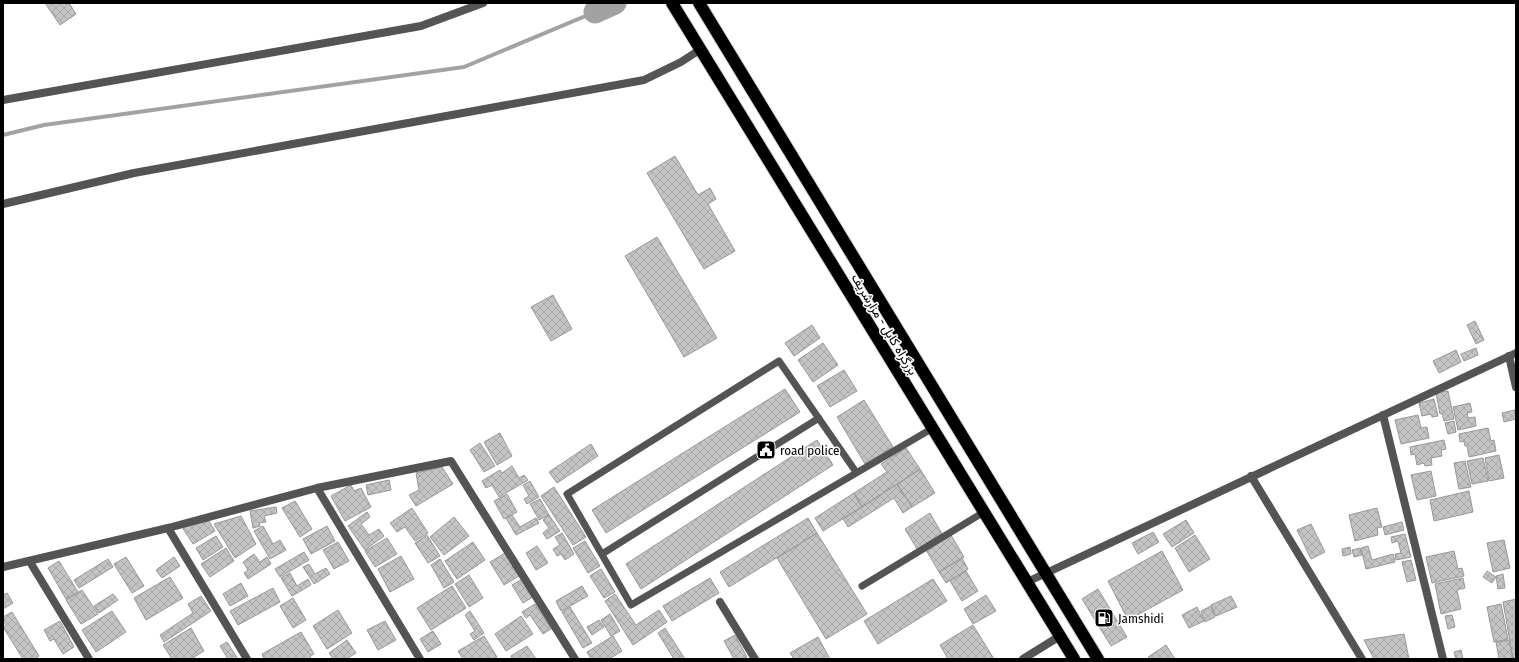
<svg xmlns="http://www.w3.org/2000/svg" width="1519" height="662" font-family="'Fira Sans Condensed',Vazirmatn,sans-serif">
<style>
.lines{fill:none;stroke-linecap:round;stroke-linejoin:round}
.stream{stroke:#a2a2a2;stroke-width:4}
.river{stroke:#a2a2a2;stroke-width:23}
.building{fill:url(#building-cross-hatch);stroke:#989898}
.highway-casing{stroke:#dbdbdb;stroke-width:14}
.lane{stroke:#545454;stroke-width:7}
.street{stroke:#545454;stroke-width:8}
.highway{stroke:#000;stroke-width:12}
.labels{text-anchor:middle;stroke-width:3;stroke-linejoin:round;paint-order:stroke}
.street-label{font-size:13px;fill:#000;stroke:#fff}
.poi-label{font-size:13px;fill:#000;stroke:#fff;text-anchor:start}
</style>
<defs>
<pattern id="building-cross-hatch" width="8" height="8" patternUnits="userSpaceOnUse"><rect width="8" height="8" fill="#c4c4c4"/><path d="M0 0l8 8M0 8l8-8" fill="none" stroke="#a7a7a7"/></pattern>
</defs>
<rect width="100%" height="100%" fill="#fff"/>
<g class="lines">
<path class="stream" d="M3 135 44 125 464 67 595 12"/>
<path class="river" d="M595 12 615 3"/>
</g>
<path class="building" d="M45 3H69L76 14 60 25Z
M675 156 698 195 710 188 716 199 708 204 735 251 704 269 647 173Z
M657 237 717 338 684 357 625 256Z
M553 295 572 329 551 341 531 307Z
M1475 321 1484 340 1476 344 1467 325Z
M812 325 820 338 794 356 785 343Z
M823 343 838 365 813 382 798 360Z
M1476 348 1478 355 1464 361 1461 354Z
M1456 350 1461 362 1439 373 1433 361Z
M844 370 857 391 830 407 817 386Z
M785 389 800 412 606 533 592 510Z
M1448 391 1454 419 1444 421 1442 413 1440 414 1436 393Z
M1434 399 1438 416 1432 417 1431 414 1422 416 1419 403Z
M864 400 893 447 865 464 837 417Z
M1470 403 1472 412 1467 413 1468 418 1475 417 1476 426 1458 430 1453 407Z
M1515 410 1516 419 1504 422 1502 413Z
M1418 415 1421 428 1427 427 1429 438 1401 444 1395 420Z
M1454 421 1456 432 1448 434 1445 423Z
M1488 428 1491 441 1494 440 1496 451 1469 457 1467 446H1465L1464 441 1460 442 1459 434Z
M500 433 512 456 497 465 484 442Z
M817 440 833 465 641 589 626 564Z
M1444 440 1446 449 1441 450 1442 456 1431 458 1432 465 1425 466 1424 463 1417 465 1415 454 1411 455 1410 447Z
M480 443 495 466 484 472 470 450Z
M591 444 598 456 557 483 549 472Z
M906 448 920 469 862 507 854 493 887 472 881 464Z
M1499 455 1504 478 1489 481 1485 458Z
M1483 458 1488 481 1472 484 1467 461Z
M1465 461 1471 487 1459 489 1454 463Z
M512 466 519 478 524 475 528 480 499 497 492 485 486 488 482 481 500 470 502 473Z
M442 467 453 484 416 506 409 495 419 490 416 473Z
M920 469 935 493 912 507 897 484Z
M1431 471 1436 496 1417 500 1411 475Z
M389 480 391 490 368 495 366 485Z
M530 481 539 497 527 504 524 499 529 496 523 485Z
M897 484 912 507 903 513 894 498 848 527 843 519Z
M351 485 354 491 361 488 371 507 345 521 331 496Z
M554 487 586 537 573 545 541 496Z
M1469 491 1473 512 1434 521 1430 500Z
M854 493 862 507 823 531 815 518Z
M507 494 517 512 504 519 494 501Z
M540 499 549 515 539 520 530 504Z
M295 501 312 529 300 537 282 508Z
M276 507 277 513 264 516 266 522 259 523 260 526 253 528 250 511Z
M412 508 428 533 415 541 405 527 397 532 390 523Z
M1377 508 1382 527 1377 528 1378 535 1355 541 1349 515Z
M367 512 370 517 361 524 369 535 379 529 384 536 365 550 348 526Z
M930 513 942 534 917 549 905 529Z
M512 515 520 527 536 518 539 523 516 535 506 518Z
M549 515 560 531 547 539 543 533 549 528 543 520Z
M241 516 256 544 235 558 214 524Z
M454 517 469 536 444 555 430 537Z
M808 518 817 533 729 587 720 572Z
M1186 520 1194 533 1172 547 1163 534Z
M209 521 215 531 193 544 182 527Z
M1402 522 1404 530 1385 535 1383 527Z
M1311 524 1325 552 1311 559 1297 530Z
M263 526 273 544 280 540 286 550 270 559 254 531Z
M327 526 335 541 311 554 303 539Z
M1153 532 1159 542 1138 554 1132 543Z
M562 533 574 554 565 560 561 554 557 556 553 549 560 545 555 537Z
M817 533 867 614 826 639 777 558Z
M1405 534 1411 557 1396 560 1395 554 1401 553 1398 541 1392 543 1391 537Z
M427 535 440 556 428 563 415 543Z
M951 535 964 557 939 572 926 550Z
M1195 535 1210 559 1189 572 1175 548Z
M216 536 223 547 203 560 196 548Z
M387 538 397 554 375 567 365 551Z
M1504 540 1510 568 1493 572 1487 543Z
M585 541 600 566 588 573 573 548Z
M338 542 349 561 334 569 323 550Z
M473 542 485 560 457 579 445 561Z
M537 546 548 563 536 570 526 553Z
M1368 546 1372 560 1393 554 1395 562 1366 569 1361 548Z
M1350 547 1351 554 1343 556 1342 549Z
M226 548 234 561 210 577 201 564Z
M1360 548 1362 555 1354 557 1352 550Z
M1162 551 1183 590 1128 620 1108 581Z
M1454 551 1458 569 1462 568 1464 576 1432 583 1426 557Z
M304 552 309 560 280 577 275 569Z
M505 553 519 576 504 585 490 562Z
M254 554 260 562 267 557 271 564 248 579 244 573 248 570 243 562Z
M401 556 414 579 390 592 378 569Z
M126 557 144 586 132 593 114 564Z
M174 557 180 566 162 578 156 570Z
M962 558 968 569 946 583 939 572Z
M108 559 113 567 79 588 74 580Z
M440 559 454 582 444 588 431 565Z
M1411 560 1416 580 1407 582 1402 562Z
M59 561 78 592 66 599 48 568Z
M309 564 315 574 326 568 330 574 314 584 303 567Z
M601 569 615 592 604 598 590 576Z
M966 571 978 591 962 601 950 581Z
M1487 571 1496 577 1492 583 1483 577Z
M290 573 297 586 308 579 311 585 292 596 281 578Z
M1503 574 1505 588 1498 589 1496 576Z
M469 575 483 598 469 607 455 584Z
M170 577 183 598 146 620 134 598Z
M710 578 719 593 672 621 663 606Z
M1463 578 1465 588 1457 590 1461 609 1441 614 1435 584Z
M523 579 534 596 523 603 512 585Z
M933 579 947 601 878 644 864 621Z
M241 583 248 596 230 606 223 594Z
M452 586 466 608 431 630 417 608Z
M582 586 588 596 561 611 556 601Z
M273 588 280 602 238 625 230 611Z
M1098 589 1127 637 1111 646 1082 599Z
M82 590 98 614 81 624 66 600Z
M7 593 13 603 3 609V595Z
M113 594 118 600 99 613 94 606Z
M615 594 636 625 659 610 667 622 633 645 605 601Z
M986 595 996 611 973 624 964 609Z
M201 596 211 611 164 642 160 635 193 613 188 604Z
M1231 596 1237 607 1216 616 1211 605Z
M293 598 306 620 293 628 280 606Z
M1516 599V659H1513L1503 602Z
M535 604 551 629 543 634 530 615 526 618 522 612Z
M1501 604 1508 639 1494 642 1487 607Z
M1211 606 1215 617 1205 622 1201 611Z
M570 607 592 643 583 648 562 612Z
M1197 607 1204 621 1189 628 1182 615Z
M338 610 352 633 327 649 313 626Z
M112 611 126 632 96 652 82 630Z
M470 611 484 633 474 640 470 634 475 631 465 615Z
M12 612 39 656 34 659H23L3 627V617Z
M610 614 620 631 611 636 601 620Z
M1452 615 1455 627 1448 629 1445 616Z
M521 616 533 634 506 651 495 634Z
M599 620 604 627 592 635 587 627Z
M60 621 74 647 63 654 54 639 50 641 44 630Z
M385 621 396 640 378 650 367 630Z
M973 625 994 659H948L940 645Z
M191 628 204 651 191 659H172L163 645Z
M665 628 685 659H674L658 633Z
M433 631 441 644 428 652 420 639Z
M301 632 314 654 310 656 311 659H264L262 654Z
M1404 634 1409 659H1374L1364 640Z
M735 635 747 657 744 659H734L724 641Z
M484 636 497 657 494 659H463L458 651Z
M613 636 622 651 609 659H591L587 652Z
M818 637 830 659H794L790 653Z
M347 640 356 653 346 659H333L329 653Z
M1509 640 1513 659H1499L1496 642Z
M227 642 238 659H228L220 646Z
M1166 645 1175 659H1150L1148 657Z
M527 646 536 659H512L511 656Z
M1461 650 1463 659H1456L1454 652Z"/>
<g class="lines">
<defs>
<path id="highway" d="M672 3 1074 659
M699 3 1098 659"/>
</defs>
<use href="#highway" class="highway-casing"/>
<path class="lane" d="M856 472 779 361 567 494 631 605 933 428
M602 554 819 418
M862 586 984 512"/>
<path class="street" d="M3 100 421 26 483 3
M3 204 134 173 644 80 681 62 701 49
M1509 356 1516 387
M1383 415 1443 659
M1251 476 1362 659
M317 488 420 659
M168 528 247 659
M30 562 89 659
M3 567 168 528 317 488 451 461 575 659
M1027 582 1516 353
M720 602 755 659
M1023 659 1060 636"/>
<use href="#highway" class="highway"/>
</g>
<defs>
<symbol id="civic-square" viewBox="-11 -11 22 22"><rect x="-9" y="-9" width="18" height="18" rx="4" fill="#000" stroke="#fff"/><path d="M-.6-6.5H3V-4.5H.6V-3L4-1V1h2V6H-6V1h2V-1L-.6-3ZM-1.2 2.5V6h2.4V2.5Z" fill="#fff"/></symbol>
<symbol id="fuel-square" viewBox="-11 -11 22 22"><rect x="-9" y="-9" width="18" height="18" rx="4" fill="#000" stroke="#fff"/><path d="M-5.5-6h7V0h2V4h1.3V-2.5L3-4.5l.8-.8L6-3V5H2.5V1h-1V6h-7ZM-4.2-4.7v3.2H.2V-4.7Z" fill="#fff"/></symbol>
</defs>
<g fill-rule="evenodd">
<use href="#civic-square" x="755" y="439" width="22" height="22"/>
<use href="#fuel-square" x="1093" y="607" width="22" height="22"/>
</g>
<g class="labels">
<g class="street-label">
<text transform="translate(885 324) rotate(59)" y="5">بزرگراه کابل - مزارشریف</text>
</g>
<g class="poi-label">
<text x="780" y="455">road police</text>
<text x="1118" y="623">Jamshidi</text>
</g>
</g>
<rect width="1519" height="662" fill="none" stroke="#000000" stroke-width="8"/>
</svg>
